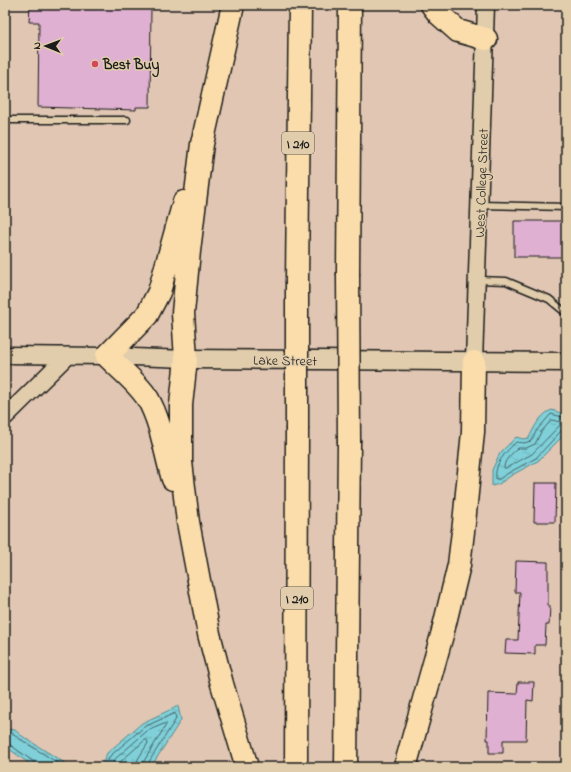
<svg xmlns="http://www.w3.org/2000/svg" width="571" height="772" font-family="'Indie Flower',sans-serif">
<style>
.water{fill:url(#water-ripples);stroke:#57888d}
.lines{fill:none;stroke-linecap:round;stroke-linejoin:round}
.shore{stroke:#446468;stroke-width:1}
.building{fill:#dfb0d1;stroke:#1c1c1c}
.service-casing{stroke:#1c1c1c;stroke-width:9}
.tertiary-casing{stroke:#1c1c1c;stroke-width:19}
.secondary-casing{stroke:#1c1c1c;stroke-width:21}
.motorway-casing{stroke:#1c1c1c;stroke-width:25}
.service{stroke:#e1cdab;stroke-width:6}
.tertiary{stroke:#e1cdab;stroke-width:16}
.secondary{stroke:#e1cdab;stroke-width:18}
.motorway{stroke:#fbddab;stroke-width:22}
.motorway-bridge-casing{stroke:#1c1c1c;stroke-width:25;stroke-linecap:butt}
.motorway-bridge{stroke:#fbddab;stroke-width:22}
.poi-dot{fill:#d1495b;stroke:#e1cdab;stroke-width:1.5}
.labels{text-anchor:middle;stroke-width:3;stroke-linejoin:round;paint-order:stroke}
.shield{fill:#e1cdab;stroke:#575147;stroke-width:1}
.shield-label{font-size:13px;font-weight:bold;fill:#1c1c1c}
.poi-label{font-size:14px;font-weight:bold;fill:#1c1c1c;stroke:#e1cdab;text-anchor:start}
.street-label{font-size:14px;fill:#1c1c1c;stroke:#e1cdab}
</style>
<defs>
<pattern id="water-ripples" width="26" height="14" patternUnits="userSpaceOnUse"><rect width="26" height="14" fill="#7fd0d9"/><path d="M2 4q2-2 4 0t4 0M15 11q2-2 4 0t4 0" fill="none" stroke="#6db2ba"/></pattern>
</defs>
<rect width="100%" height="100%" fill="#e1c7b3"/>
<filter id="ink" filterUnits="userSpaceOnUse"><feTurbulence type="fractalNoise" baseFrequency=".025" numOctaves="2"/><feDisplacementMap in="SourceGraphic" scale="8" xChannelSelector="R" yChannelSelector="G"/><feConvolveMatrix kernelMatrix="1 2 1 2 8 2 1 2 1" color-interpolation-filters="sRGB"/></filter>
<g filter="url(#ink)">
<path class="water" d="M552 410 566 415V433L538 461 512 475 499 484 492 486V470L500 453 516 437 523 439 529 438C533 429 541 413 552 410Z
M178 706 181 720 151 767H101L107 753 142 723Z
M5 729 15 730 22 736 71 767H34L5 746Z"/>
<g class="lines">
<path class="shore" d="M566 418 551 414 537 430 531 441 524 443 516 442C506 452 494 463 496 479H499L510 472 536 458 562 430 566 429
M552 420 560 422V425L532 454 506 468H504C504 459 512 454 518 448H526L535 444 541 432Z
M5 733 14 734 20 739 64 767
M5 743 9 744 34 762 36 767
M105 767 110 756 144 727 175 713 176 719 150 760 148 767
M111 767 115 759 147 731 166 723V725L144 761 142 767
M117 767 120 762 145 740H147L148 743 138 759 136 767"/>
</g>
<path class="building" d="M30 5H151L150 107H136V110L38 107 39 22H29Z
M514 221H565V257H514Z
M535 483H556L555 522H534Z
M516 561 548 562V606H550L549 625H546L545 645H535V654L505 653 506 640H518L520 592H515Z
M518 682H534L533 701 527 700 526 740H503V753H489V740H487L488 693 517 694Z"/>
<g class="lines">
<defs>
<path id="service" d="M5 120H127
M480 205 566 207
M477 280 506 281 549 299 566 313"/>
<path id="tertiary" d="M5 355 107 356 186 359
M474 362 486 5
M5 417 67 356"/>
<path id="secondary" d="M186 359 566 362"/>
<path id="motorway" d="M233 5 202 144 189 251 183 313 186 359 181 405V462L188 522 209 634 222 684 247 767
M432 5 439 14 458 31 486 39
M348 273 350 5
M297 281 300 5
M173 479C165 453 162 424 148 399 138 383 121 370 107 356L147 315 159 292 184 202
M296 767 297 430
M346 767 349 442
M405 767 442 635 459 565 464 523 473 432 474 362"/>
</defs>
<use href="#service" class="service-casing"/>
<use href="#tertiary" class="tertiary-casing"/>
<use href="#secondary" class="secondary-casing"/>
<use href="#motorway" class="motorway-casing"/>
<use href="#service" class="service"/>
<use href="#tertiary" class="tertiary"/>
<use href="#secondary" class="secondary"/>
<use href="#motorway" class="motorway"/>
<defs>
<path id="motorway-bridge" d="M348 273 349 442
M297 281V430"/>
</defs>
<use href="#motorway-bridge" class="motorway-bridge-casing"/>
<use href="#motorway-bridge" class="motorway-bridge"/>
</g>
</g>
<circle class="poi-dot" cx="95" cy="64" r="4"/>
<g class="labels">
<g class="shield">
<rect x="282" y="132" width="32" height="22" rx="3"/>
<rect x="281" y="587" width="32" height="22" rx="3"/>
</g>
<g class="shield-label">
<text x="298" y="148">I 210</text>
<text x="297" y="603">I 210</text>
</g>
<g class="poi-label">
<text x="103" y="69">Best Buy</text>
</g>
<g class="street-label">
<text transform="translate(481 183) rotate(-88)" y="5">West College Street</text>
<text transform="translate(285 360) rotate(1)" y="5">Lake Street</text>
</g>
</g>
<rect width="571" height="772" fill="none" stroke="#e1cdab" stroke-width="20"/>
<rect x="10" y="10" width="551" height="752" fill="none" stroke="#1c1c1c" stroke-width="1.5" filter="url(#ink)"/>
<g transform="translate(46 46) rotate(271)" stroke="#e1cdab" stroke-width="3" paint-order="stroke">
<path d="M0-3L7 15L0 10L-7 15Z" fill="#1c1c1c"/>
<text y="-6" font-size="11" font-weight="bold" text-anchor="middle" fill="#1c1c1c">N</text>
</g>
</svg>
